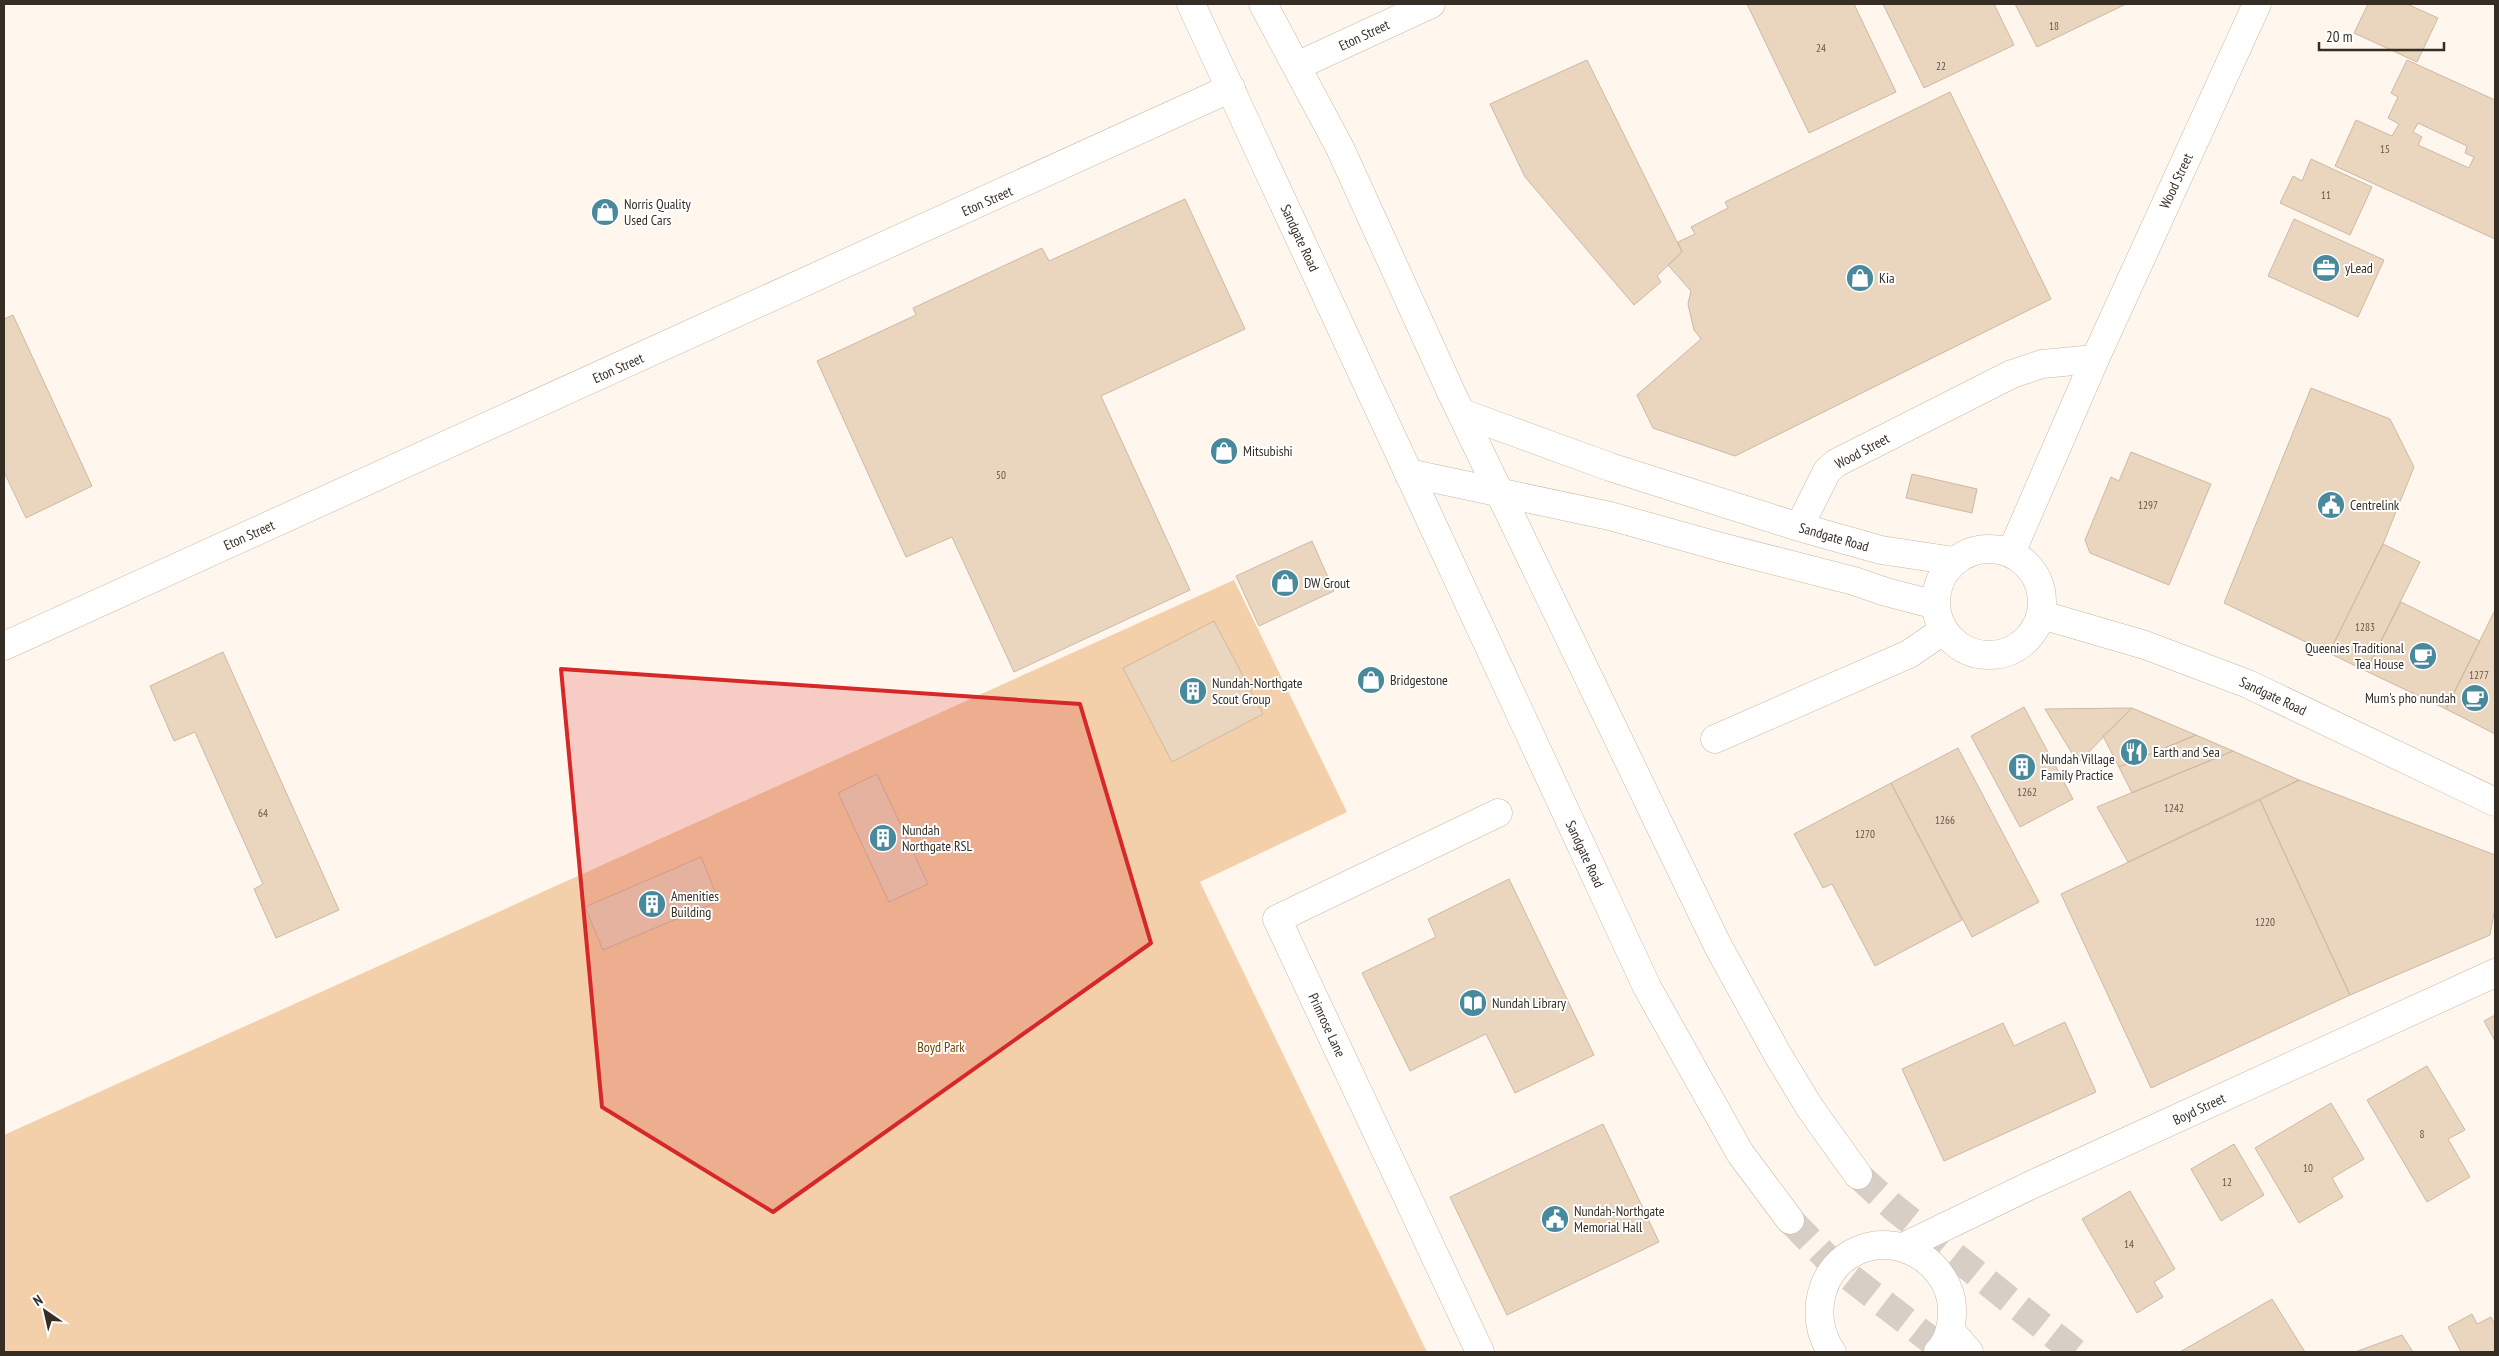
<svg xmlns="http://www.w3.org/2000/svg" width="2499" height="1356" font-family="'PT Sans Narrow',sans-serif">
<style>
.green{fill:#f3d0aa}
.building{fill:#ead5be;stroke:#cdb9a3;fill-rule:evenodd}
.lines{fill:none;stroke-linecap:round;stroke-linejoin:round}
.highway-tunnel{stroke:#d7cec5;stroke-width:28;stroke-dasharray:28 14;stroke-linecap:butt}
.minor-casing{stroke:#cbb7a1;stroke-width:29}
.highway-casing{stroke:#cbb7a1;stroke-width:29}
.minor{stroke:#fff;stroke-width:28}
.highway{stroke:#fff;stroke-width:28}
.marked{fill:#d62828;fill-opacity:0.2;stroke:#d62828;stroke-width:4;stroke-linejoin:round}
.labels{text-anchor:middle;stroke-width:4;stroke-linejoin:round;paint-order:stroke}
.number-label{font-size:11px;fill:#63584b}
.street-label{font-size:14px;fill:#362e25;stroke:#fff}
.poi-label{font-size:14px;fill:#362e25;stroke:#fff;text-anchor:start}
.park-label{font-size:14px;fill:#704401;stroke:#fff}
</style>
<rect width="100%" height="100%" fill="#fff6ed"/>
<path class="green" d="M1234 580 1347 812 1200 882 1427 1352H4V1135Z"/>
<path class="building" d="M1747 4H1854L1896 92 1809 133Z
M1883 4H1994L2014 45 1924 88Z
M2015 4H2126L2037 47Z
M2368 4H2407L2438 18 2417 62 2354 33Z
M1587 60 1682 252 1657 276 1661 282 1634 305 1525 177 1490 104Z
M2407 60 2495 100V239L2335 166 2356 120 2392 136 2399 124 2388 118 2398 97 2391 93ZM2418 123 2467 146 2465 153 2474 157 2469 168 2418 145 2422 137 2413 132Z
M1950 92 2051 299 1735 456 1653 428 1637 395 1701 339 1694 330 1688 304 1691 291 1668 265 1682 252 1678 242 1695 234 1691 227 1728 208 1725 202Z
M2311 159 2372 187 2350 235 2280 203 2293 176 2302 181Z
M1185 199 1245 329 1101 396 1190 590 1014 672 952 537 906 557 817 361 916 315 913 308 1042 248 1049 261Z
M2294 219 2384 260 2358 317 2268 276Z
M13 315 92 486 26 518 4 472V319Z
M2311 388 2390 419 2414 467 2383 544 2329 653 2224 603Z
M2131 452 2211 484 2169 585 2090 553 2085 540 2111 477 2119 481Z
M1912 474 1977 489 1972 513 1906 498Z
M1312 541 1334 591 1259 626 1236 576Z
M2383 544 2420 562 2366 671 2329 653Z
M2401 602 2480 641 2446 709 2366 671Z
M2495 610V734L2446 709Z
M1214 621 1263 714 1172 762 1123 668Z
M223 652 339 910 276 938 254 889 263 884 195 732 174 741 150 686Z
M2024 707 2073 799 2020 827 1971 736Z
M2132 708 2078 763 2045 709Z
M2132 708 2196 735 2119 767 2103 736Z
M2196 735 2233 751 2132 793 2119 767Z
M1958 748 2039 902 1972 937 1891 783Z
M2233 751 2299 780 2128 862 2097 807Z
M877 774 928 884 889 902 838 793Z
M2299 780 2495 855V908L2490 935 2350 995 2260 800Z
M1891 783 1962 920 1875 966 1832 884 1823 888 1794 834Z
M2260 800 2350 995 2151 1088 2061 894Z
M701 857 719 901 603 950 585 907Z
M1509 879 1594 1055 1515 1093 1486 1034 1410 1071 1362 973 1436 937 1428 919Z
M2495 1015V1041L2484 1021Z
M2065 1022 2096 1092 1944 1161 1902 1069 2003 1023 2014 1046Z
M2427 1066 2465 1130 2448 1139 2470 1177 2427 1202 2367 1100Z
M2331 1103 2364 1159 2332 1178 2343 1197 2299 1223 2255 1148Z
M1603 1124 1659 1242 1507 1315 1450 1197Z
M2234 1144 2264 1195 2221 1221 2191 1169Z
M2130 1191 2175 1269 2154 1282 2163 1297 2137 1313 2082 1219Z
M2272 1299 2305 1352H2180Z
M2472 1314 2477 1324 2491 1317 2495 1325V1352H2461L2448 1327Z
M2402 1335 2413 1352H2355Z"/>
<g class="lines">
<path class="highway-tunnel" d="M1858 1175 1893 1207 2075 1352
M1790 1220 1833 1264 1946 1352"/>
<defs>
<path id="minor" d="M1297 66 1431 4
M1462 413 1610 467 1799 527 1881 550 1954 561
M1408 473 1610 516 1721 547 1854 581 1886 592 1936 605
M1799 527 1827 471 1836 463 2012 374 2042 364 2095 359
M1936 602a53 53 0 1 1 106 0a53 53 0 1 1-106 0Z
M2011 553 2095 359 2257 4
M2042 615 2145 645 2248 684 2495 802
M4 646 1231 88
M1715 739 1909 654 1944 630
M1903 1247 2031 1185 2495 973
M1950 1330 1969 1352
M1480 1352 1277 919 1498 813
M1832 1352C1808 1319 1819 1266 1859 1250 1898 1234 1942 1259 1951 1299 1954 1316 1951 1339 1938 1352"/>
<path id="highway" d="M1191 4 1647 987 1740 1153 1790 1220
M1263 4 1340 148 1451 392 1718 946 1779 1057 1810 1108 1858 1175"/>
</defs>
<use href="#minor" class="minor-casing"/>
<use href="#highway" class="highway-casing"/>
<use href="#minor" class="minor"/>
<use href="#highway" class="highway"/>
</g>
<path class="marked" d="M561 669 1080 704 1151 943 773 1212 602 1107Z"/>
<defs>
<symbol id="shop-disc" viewBox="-11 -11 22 22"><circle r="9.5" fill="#48899c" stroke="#fff"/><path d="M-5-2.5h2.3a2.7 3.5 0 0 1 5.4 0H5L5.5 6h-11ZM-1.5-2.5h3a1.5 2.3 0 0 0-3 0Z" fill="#fff"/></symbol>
<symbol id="office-disc" viewBox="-11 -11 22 22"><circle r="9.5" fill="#48899c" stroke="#fff"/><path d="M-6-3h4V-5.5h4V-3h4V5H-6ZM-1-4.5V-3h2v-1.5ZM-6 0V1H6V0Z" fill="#fff"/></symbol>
<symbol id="civic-disc" viewBox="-11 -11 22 22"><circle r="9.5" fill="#48899c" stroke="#fff"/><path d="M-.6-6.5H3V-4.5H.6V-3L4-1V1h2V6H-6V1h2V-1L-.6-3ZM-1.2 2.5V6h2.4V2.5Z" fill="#fff"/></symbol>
<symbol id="cafe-disc" viewBox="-11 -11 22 22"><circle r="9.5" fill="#48899c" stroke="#fff"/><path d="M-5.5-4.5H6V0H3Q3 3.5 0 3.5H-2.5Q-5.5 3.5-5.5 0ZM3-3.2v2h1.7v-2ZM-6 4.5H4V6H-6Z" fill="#fff"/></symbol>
<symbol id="building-disc" viewBox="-11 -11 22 22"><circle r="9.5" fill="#48899c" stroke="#fff"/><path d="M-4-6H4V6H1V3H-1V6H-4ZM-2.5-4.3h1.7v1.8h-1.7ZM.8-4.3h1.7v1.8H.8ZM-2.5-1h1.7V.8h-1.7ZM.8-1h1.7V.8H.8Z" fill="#fff"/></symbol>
<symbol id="restaurant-disc" viewBox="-11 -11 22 22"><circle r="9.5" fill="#48899c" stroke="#fff"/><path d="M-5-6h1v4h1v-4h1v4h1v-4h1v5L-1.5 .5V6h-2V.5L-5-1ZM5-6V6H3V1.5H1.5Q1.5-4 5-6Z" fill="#fff"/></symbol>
<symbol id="library-disc" viewBox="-11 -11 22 22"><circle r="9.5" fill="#48899c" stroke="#fff"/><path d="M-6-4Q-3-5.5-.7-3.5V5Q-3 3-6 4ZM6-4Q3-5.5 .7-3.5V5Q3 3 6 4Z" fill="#fff"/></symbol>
</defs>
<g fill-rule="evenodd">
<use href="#shop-disc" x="589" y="196" width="32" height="32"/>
<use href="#office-disc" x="2310" y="252" width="32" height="32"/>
<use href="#shop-disc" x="1844" y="262" width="32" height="32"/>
<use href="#shop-disc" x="1208" y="435" width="32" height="32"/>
<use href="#civic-disc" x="2315" y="489" width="32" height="32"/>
<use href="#shop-disc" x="1269" y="567" width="32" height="32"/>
<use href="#cafe-disc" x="2407" y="640" width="32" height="32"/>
<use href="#shop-disc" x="1355" y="664" width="32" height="32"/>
<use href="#building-disc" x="1177" y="675" width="32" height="32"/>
<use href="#cafe-disc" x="2459" y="682" width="32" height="32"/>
<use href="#restaurant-disc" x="2118" y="736" width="32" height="32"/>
<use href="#building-disc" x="2006" y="751" width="32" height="32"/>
<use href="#building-disc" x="867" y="822" width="32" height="32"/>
<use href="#building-disc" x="636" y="888" width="32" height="32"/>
<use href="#library-disc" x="1457" y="987" width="32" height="32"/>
<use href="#civic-disc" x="1539" y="1203" width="32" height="32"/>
</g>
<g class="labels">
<g class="number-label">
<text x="2054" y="30">18</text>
<text x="1821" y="52">24</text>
<text x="1941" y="70">22</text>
<text x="2385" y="153">15</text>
<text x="2326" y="199">11</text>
<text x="1001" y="479">50</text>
<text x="2148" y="509">1297</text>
<text x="2365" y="631">1283</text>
<text x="2479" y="679">1277</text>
<text x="2027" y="796">1262</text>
<text x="2174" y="812">1242</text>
<text x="263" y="817">64</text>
<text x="1945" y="824">1266</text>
<text x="1865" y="838">1270</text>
<text x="2265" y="926">1220</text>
<text x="2422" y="1138">8</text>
<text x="2308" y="1172">10</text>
<text x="2227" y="1186">12</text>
<text x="2129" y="1248">14</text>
</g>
<g class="street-label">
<text transform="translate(1364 35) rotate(-25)" y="5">Eton Street</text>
<text transform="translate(2176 181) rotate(-65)" y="5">Wood Street</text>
<text transform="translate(987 201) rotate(-24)" y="5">Eton Street</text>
<text transform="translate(1300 238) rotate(65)" y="5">Sandgate Road</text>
<text transform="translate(618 368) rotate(-24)" y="5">Eton Street</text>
<text transform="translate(1862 451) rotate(-28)" y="5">Wood Street</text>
<text transform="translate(249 535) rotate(-24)" y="5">Eton Street</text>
<text transform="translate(1834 537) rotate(16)" y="5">Sandgate Road</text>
<text transform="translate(2273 696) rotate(25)" y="5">Sandgate Road</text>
<text transform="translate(1585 854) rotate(65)" y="5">Sandgate Road</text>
<text transform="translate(1327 1025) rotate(65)" y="5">Primrose Lane</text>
<text transform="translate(2199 1109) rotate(-25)" y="5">Boyd Street</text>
</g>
<g class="poi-label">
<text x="624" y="209">Norris Quality<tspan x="624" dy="16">Used Cars</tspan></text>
<text x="2345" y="273">yLead</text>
<text x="1879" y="283">Kia</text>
<text x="1243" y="456">Mitsubishi</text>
<text x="2350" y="510">Centrelink</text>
<text x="1304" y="588">DW Grout</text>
<text x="2404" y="653" text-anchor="end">Queenies Traditional<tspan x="2404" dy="16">Tea House</tspan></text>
<text x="1390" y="685">Bridgestone</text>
<text x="1212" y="688">Nundah-Northgate<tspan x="1212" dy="16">Scout Group</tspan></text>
<text x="2456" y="703" text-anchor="end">Mum's pho nundah</text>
<text x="2153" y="757">Earth and Sea</text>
<text x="2041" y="764">Nundah Village<tspan x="2041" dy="16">Family Practice</tspan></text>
<text x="902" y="835">Nundah<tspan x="902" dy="16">Northgate RSL</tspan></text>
<text x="671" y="901">Amenities<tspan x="671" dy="16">Building</tspan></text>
<text x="1492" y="1008">Nundah Library</text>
<text x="1574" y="1216">Nundah-Northgate<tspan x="1574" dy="16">Memorial Hall</tspan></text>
</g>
<g class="park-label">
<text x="941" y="1052">Boyd Park</text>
</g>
</g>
<rect width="2499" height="1356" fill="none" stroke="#362e25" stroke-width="10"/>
<g transform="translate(45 1311) rotate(326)" stroke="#ffffff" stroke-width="4" paint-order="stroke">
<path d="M0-4L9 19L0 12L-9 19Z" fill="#362e25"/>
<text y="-8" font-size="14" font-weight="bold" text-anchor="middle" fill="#362e25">N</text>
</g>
<path d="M2319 42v8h125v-8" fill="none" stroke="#362e25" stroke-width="2.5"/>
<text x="2326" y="42" font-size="15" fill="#362e25" stroke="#ffffff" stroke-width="4" paint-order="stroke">20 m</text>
</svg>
